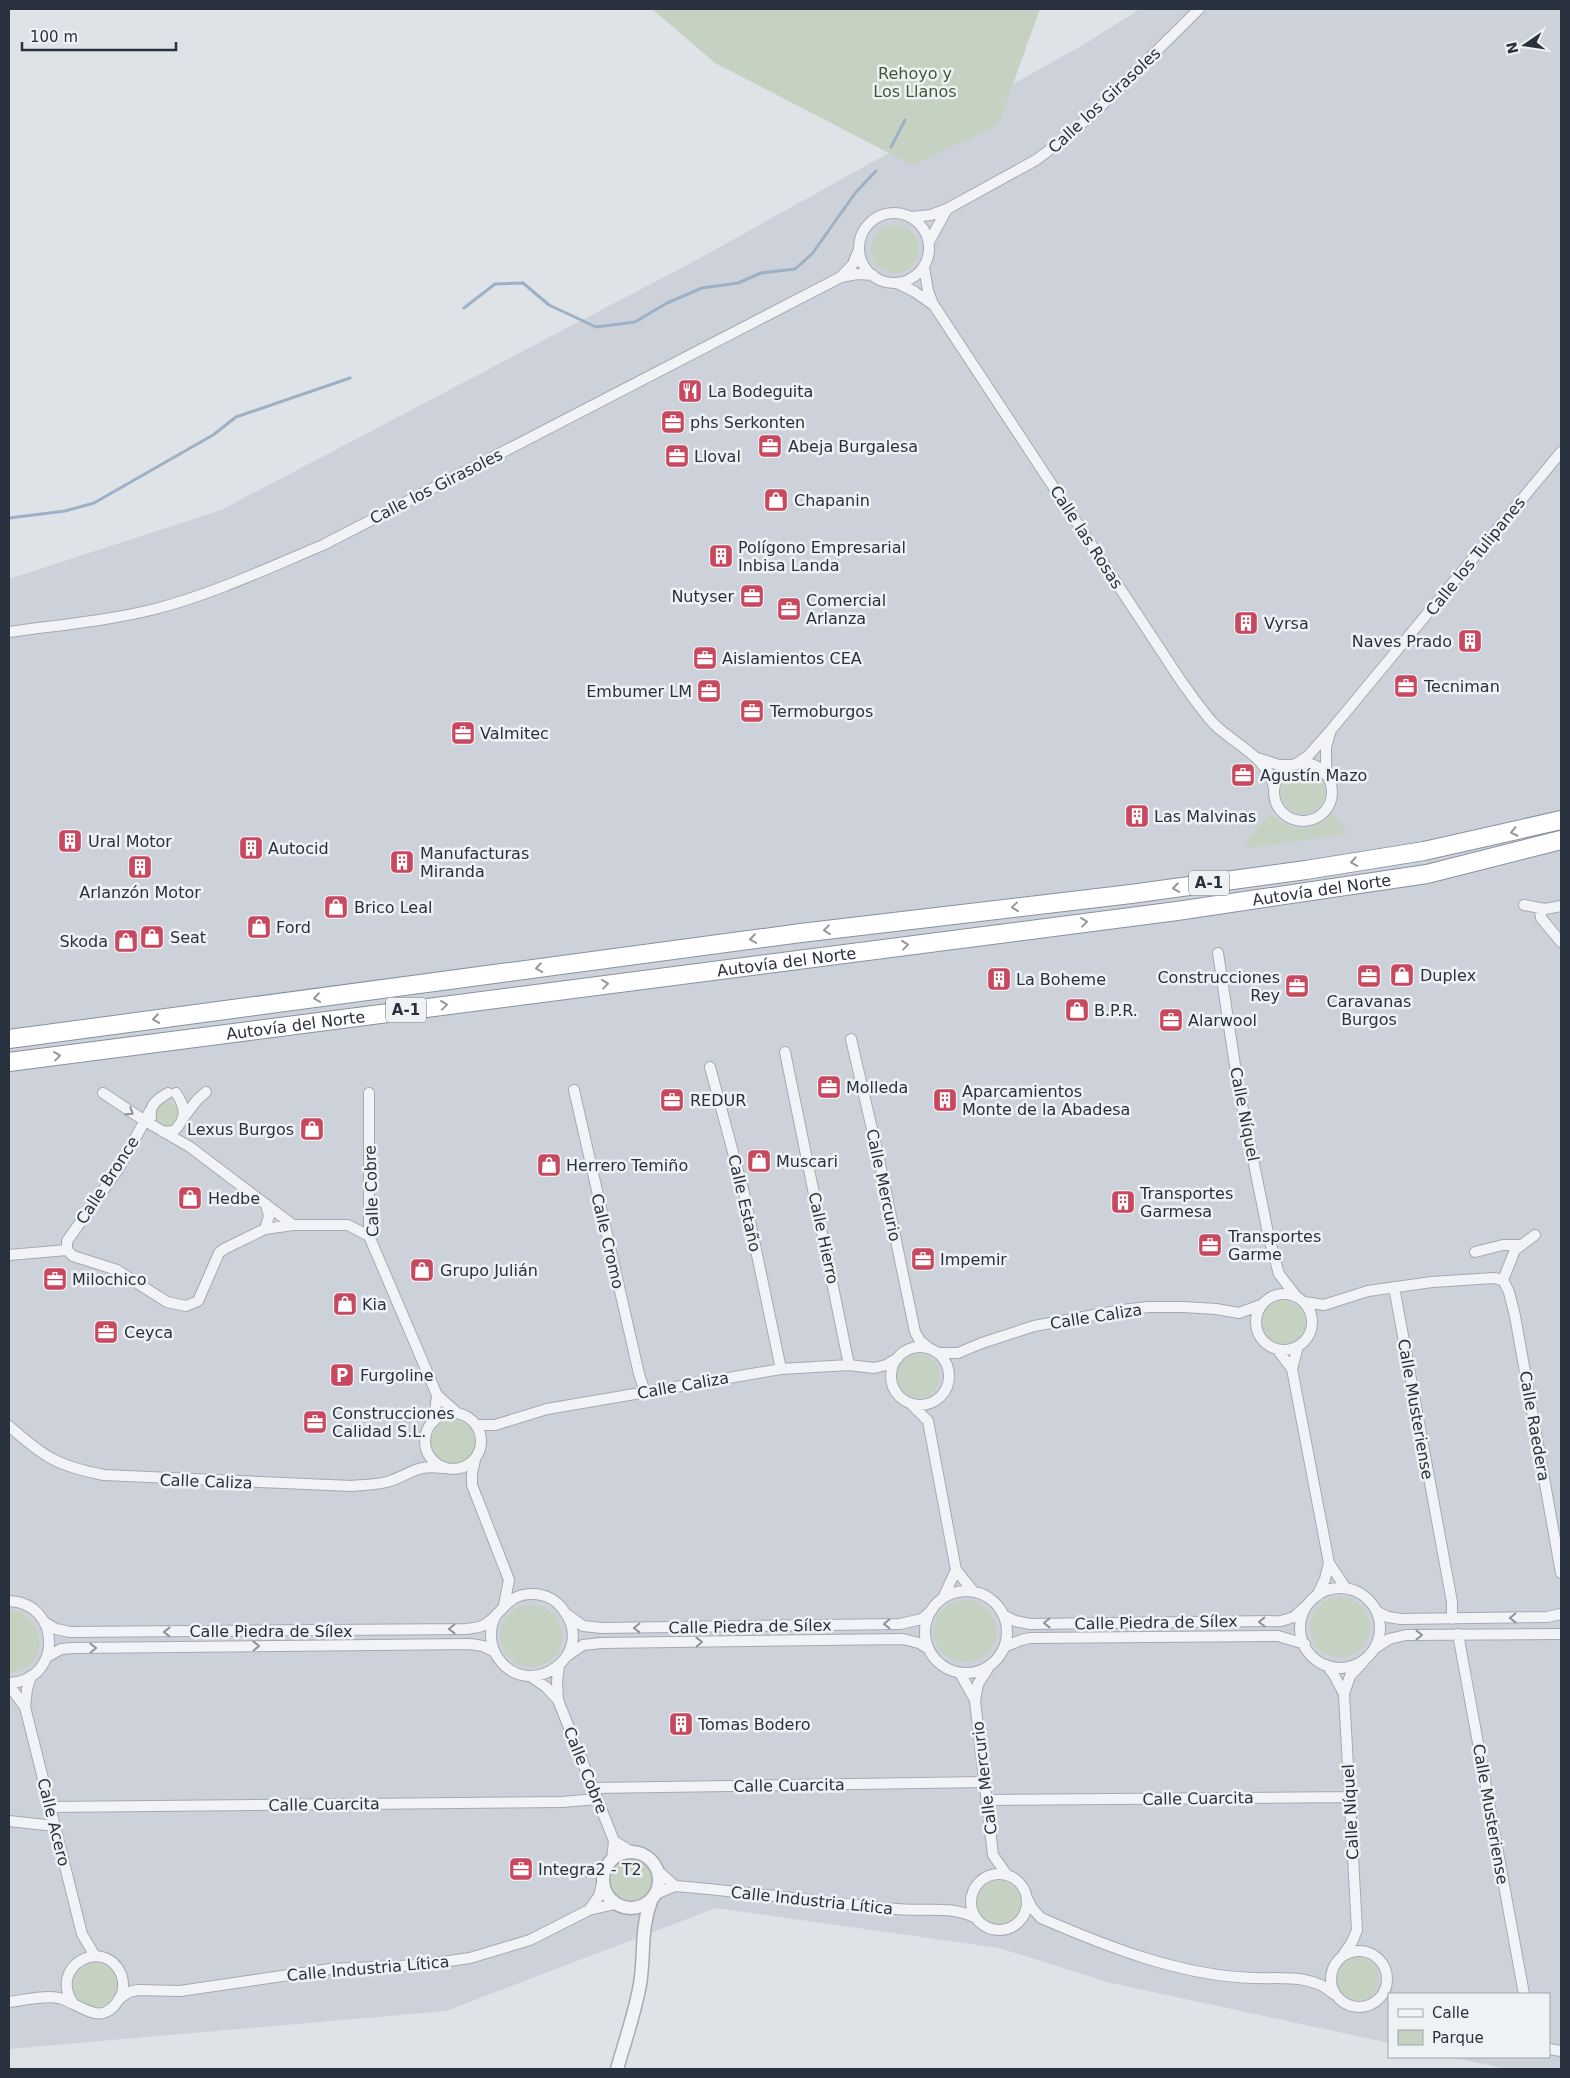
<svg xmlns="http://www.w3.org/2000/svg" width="1570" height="2078" font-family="'DejaVu Sans',sans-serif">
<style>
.built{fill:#cdd2da}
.green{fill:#c5d1c1}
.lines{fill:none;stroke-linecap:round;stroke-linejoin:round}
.stream{stroke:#9cb1c6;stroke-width:3}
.minor-casing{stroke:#a5aab2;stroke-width:12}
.tertiary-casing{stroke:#a5aab2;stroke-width:15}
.motorway-casing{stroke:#87919e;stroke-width:20}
.minor{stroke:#f2f3f6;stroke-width:10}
.tertiary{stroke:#f2f3f6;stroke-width:12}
.motorway{stroke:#fff;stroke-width:18}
.oneway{stroke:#94989e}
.oneway2{stroke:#8e929a}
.labels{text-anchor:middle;stroke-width:5;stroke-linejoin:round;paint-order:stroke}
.shield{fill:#eff2f5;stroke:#646b75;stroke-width:1}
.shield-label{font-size:15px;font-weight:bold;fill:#29313e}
.park-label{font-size:16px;fill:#3e5937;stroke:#eff2f5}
.street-label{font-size:16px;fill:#29313e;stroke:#eff2f5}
.poi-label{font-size:16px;fill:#29313e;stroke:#eff2f5;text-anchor:start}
</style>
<rect width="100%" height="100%" fill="#dfe3e8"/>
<path class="built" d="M1140 9H1561V2069H1507L1450 2057H1549V1994H1389V2043L1111 1983 999 1948 716 1908 446 2011 9 2049V579L221 510 702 257 1083 45Z"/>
<path class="green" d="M652 9H1040L998 125 912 165 715 63Z
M871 249a24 24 0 1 1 48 0a24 24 0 1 1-48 0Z
M1281 792a22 22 0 1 1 44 0a22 22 0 1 1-44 0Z
M1332 813 1348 833 1250 848 1247 845 1249 837 1270 814C1276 817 1280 822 1286 825 1302 833 1322 826 1332 813Z
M155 1114a12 12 0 1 1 24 0a12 12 0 1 1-24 0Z
M1261 1323a22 22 0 1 1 44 0a22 22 0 1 1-44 0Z
M896 1376a22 22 0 1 1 44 0a22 22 0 1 1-44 0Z
M431 1442a22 22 0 1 1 44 0a22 22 0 1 1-44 0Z
M1310 1627a30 30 0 1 1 60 0a30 30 0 1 1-60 0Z
M934 1631a31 31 0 1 1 62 0a31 31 0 1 1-62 0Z
M500 1636a31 31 0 1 1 62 0a31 31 0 1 1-62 0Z
M9 1609C52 1616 47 1672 9 1672Z
M608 1880a22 22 0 1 1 44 0a22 22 0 1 1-44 0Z
M976 1903a22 22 0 1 1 44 0a22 22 0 1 1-44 0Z
M1335 1979a22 22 0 1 1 44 0a22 22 0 1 1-44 0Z
M73 1985a22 22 0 1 1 44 0a22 22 0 1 1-44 0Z"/>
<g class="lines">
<path class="stream" d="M891 147 905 120
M464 308 495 284 523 283 549 305 596 327 635 322 667 303 702 288 738 283 761 273 795 269 812 254 856 192 876 171
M9 518 65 511 94 503 213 435 236 417 350 378"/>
<defs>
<path id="minor" d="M859 248a35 35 0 1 1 70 0a35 35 0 1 1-70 0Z
M911 217 931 215 947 209 1036 160 1064 139 1097 110 1199 9
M929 242 947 209
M924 267 928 291 933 304 1181 681C1192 696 1202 711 1214 724 1234 744 1269 758 1274 788
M841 277 853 264 859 249
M897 283 915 292 932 304
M9 632C58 625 107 621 155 609 213 594 268 568 323 545L841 277 857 274 873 275
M1257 758 1279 765H1292
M1274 792a29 29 0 1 1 58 0a29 29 0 1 1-58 0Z
M1296 764 1308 756 1331 730 1561 452
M1326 775V747L1330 733
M1524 905 1545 909 1561 906
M1540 908 1541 918 1561 942
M1218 953 1238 1085 1269 1238 1279 1274 1296 1296
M851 1039 879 1159 915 1332 920 1341 930 1349
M785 1052 849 1365
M710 1067 744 1193 781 1369
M574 1090 639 1374 645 1392
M103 1093 145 1121 190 1147 293 1225
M369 1093V1236L437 1395 457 1413
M151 1117C149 1104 158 1099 168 1093
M184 1117 197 1100 206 1092
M163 1132 174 1131C187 1118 186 1108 176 1093
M265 1229 269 1216 266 1204
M67 1250V1241L119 1168 150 1111
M1475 1252 1503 1245H1521
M9 1255 67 1250 73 1256 117 1270 167 1302 186 1306 198 1301 219 1253 224 1249 265 1229 293 1225H348L369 1236
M1503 1280 1509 1292 1515 1316 1561 1573
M1503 1280 1515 1250 1535 1235
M1394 1287 1452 1602V1619
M1256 1322a28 28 0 1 1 56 0a28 28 0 1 1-56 0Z
M1304 1302 1324 1305 1368 1291 1432 1282 1494 1278 1503 1280
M1298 1346 1292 1369 1329 1563 1345 1587
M891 1376a29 29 0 1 1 58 0a29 29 0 1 1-58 0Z
M1277 1349 1292 1369
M938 1353H958L982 1343 1034 1326 1122 1310 1148 1307H1183L1216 1309 1239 1313 1261 1305
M911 1404 928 1421 956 1570 974 1592
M425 1441a28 28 0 1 1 56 0a28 28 0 1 1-56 0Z
M434 1421 437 1395
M476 1425H495L547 1409 781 1369 849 1365 874 1368 886 1365 898 1358
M9 1426C44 1457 57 1466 104 1475L352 1486C363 1485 375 1485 387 1482 410 1475 415 1464 442 1468
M475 1460 472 1473V1485L509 1580 504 1605
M1300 1628a40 40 0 1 1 80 0a40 40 0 1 1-80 0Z
M925 1632a41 41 0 1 1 82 0a41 41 0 1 1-82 0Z
M1317 1596 1325 1579 1329 1563
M943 1598 956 1570
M9 1601C62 1603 63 1681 9 1683
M1376 1611 1388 1617 1401 1619 1547 1617 1561 1614
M568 1615 583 1626 602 1628 900 1624 922 1619 932 1610
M1003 1615 1015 1621 1030 1624 1281 1621 1294 1617 1306 1606
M44 1622 56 1629 70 1632 467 1629C471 1628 478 1628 482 1626 502 1617 504 1594 532 1594 545 1594 557 1600 564 1611 597 1655 529 1703 498 1658 489 1645 489 1628 496 1615
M1458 1634 1524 1994
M1004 1647 1021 1640 1030 1638 1278 1636 1305 1644
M1375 1648 1389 1639 1406 1635 1561 1634
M567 1656 583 1645 601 1643 903 1639 919 1643 929 1649
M47 1657 61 1649 73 1648 470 1644 483 1646 495 1652
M990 1665 978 1684 975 1701 993 1855 1007 1875
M1326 1665 1334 1675 1344 1694
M960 1673 975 1700
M530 1676 546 1687 558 1700 614 1841 612 1860
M9 1685 25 1707 82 1934 95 1956
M558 1700 557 1681 559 1666
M25 1707 27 1689 31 1676
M593 1788 984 1782
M986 1800 1349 1797
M50 1807 562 1802 597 1799
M9 1821 55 1826
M614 1841 632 1852
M657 1870 675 1886
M971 1902a28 28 0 1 1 56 0a28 28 0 1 1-56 0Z
M656 1894 675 1886C749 1892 822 1902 896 1909 924 1912 948 1905 974 1917
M1027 1898 1032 1908 1041 1918C1108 1947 1181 1976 1254 1978 1283 1979 1312 1974 1334 1994
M589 1910 599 1896 603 1880
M1331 1979a28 28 0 1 1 56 0a28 28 0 1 1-56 0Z
M1343 1955 1352 1942 1357 1930 1344 1694 1350 1676 1364 1661
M120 1998 129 1992 138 1990 180 1991 330 1969 421 1965 470 1958 530 1940 589 1910 615 1904
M9 2002C25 2000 43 1995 59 1998 78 2002 101 2030 119 1999 124 1992 124 1982 121 1974 104 1936 48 1966 73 2003
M1549 2049 1561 2051"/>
<path id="tertiary" d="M603 1880a28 28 0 1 1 56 0a28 28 0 1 1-56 0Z
M617 2069C625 2041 635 2013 640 1984 645 1955 640 1930 651 1901"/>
<g id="motorway">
<path d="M9 1039 801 933 1131 894 1306 870 1424 851 1561 820"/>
<path id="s1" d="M9 1062 1177 911 1427 874 1561 840"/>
</g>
</defs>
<use href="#minor" class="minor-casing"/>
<use href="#tertiary" class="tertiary-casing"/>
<use href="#motorway" class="motorway-casing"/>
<use href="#minor" class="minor"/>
<use href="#tertiary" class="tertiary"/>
<use href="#motorway" class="motorway"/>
</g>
<defs><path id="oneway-chevron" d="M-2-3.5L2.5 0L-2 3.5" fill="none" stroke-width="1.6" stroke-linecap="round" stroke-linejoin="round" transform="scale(1.25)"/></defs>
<g class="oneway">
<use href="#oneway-chevron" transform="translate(1514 832) rotate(168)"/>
<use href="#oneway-chevron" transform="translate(1354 862) rotate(171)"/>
<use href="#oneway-chevron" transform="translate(1176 888) rotate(172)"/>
<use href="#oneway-chevron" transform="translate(1015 907) rotate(173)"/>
<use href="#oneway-chevron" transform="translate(1084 922) rotate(-7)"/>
<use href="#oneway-chevron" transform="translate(827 930) rotate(173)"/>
<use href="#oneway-chevron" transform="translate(753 939) rotate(172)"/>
<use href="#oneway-chevron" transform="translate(905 945) rotate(-7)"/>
<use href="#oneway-chevron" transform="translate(539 968) rotate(172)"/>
<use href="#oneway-chevron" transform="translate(605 984) rotate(-7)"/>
<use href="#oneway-chevron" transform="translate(317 998) rotate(172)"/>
<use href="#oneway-chevron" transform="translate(444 1005) rotate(-7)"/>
<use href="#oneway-chevron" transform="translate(156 1019) rotate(172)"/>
<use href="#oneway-chevron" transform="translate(57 1056) rotate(-7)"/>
</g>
<g class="oneway2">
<use href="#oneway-chevron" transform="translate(130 1112) rotate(33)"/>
<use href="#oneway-chevron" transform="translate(1513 1618) rotate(179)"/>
<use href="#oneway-chevron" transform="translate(1262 1622) rotate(179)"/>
<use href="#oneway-chevron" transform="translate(1047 1623) rotate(179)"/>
<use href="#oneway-chevron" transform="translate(887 1624) rotate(179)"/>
<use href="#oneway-chevron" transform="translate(637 1628) rotate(179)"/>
<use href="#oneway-chevron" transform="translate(452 1629) rotate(179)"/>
<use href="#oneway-chevron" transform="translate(167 1632) rotate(180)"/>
<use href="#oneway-chevron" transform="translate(1419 1635)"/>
<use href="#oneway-chevron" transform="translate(699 1642) rotate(-1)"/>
<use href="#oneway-chevron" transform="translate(256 1646) rotate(-1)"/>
<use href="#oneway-chevron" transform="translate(93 1648) rotate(-1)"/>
</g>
<defs>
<symbol id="restaurant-square" viewBox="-11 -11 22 22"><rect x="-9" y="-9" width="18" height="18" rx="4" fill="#c8495f" stroke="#eff2f5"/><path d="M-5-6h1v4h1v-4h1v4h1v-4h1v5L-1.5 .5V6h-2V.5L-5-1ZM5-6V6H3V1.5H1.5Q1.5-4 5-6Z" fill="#fff"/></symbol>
<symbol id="office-square" viewBox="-11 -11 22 22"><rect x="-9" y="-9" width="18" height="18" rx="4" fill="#c8495f" stroke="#eff2f5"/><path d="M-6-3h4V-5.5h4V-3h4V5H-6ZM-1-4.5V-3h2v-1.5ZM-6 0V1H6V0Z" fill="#fff"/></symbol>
<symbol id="shop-square" viewBox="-11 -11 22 22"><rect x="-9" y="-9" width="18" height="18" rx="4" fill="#c8495f" stroke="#eff2f5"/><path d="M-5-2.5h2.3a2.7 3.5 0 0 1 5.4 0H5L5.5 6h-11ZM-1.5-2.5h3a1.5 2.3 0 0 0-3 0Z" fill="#fff"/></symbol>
<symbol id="building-square" viewBox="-11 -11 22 22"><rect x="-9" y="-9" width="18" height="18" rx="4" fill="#c8495f" stroke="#eff2f5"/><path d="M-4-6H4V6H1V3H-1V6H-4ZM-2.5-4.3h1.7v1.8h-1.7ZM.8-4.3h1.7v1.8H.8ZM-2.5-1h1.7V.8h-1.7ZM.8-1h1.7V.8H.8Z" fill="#fff"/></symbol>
<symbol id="parking-square" viewBox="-11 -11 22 22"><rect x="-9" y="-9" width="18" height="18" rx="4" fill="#c8495f" stroke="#eff2f5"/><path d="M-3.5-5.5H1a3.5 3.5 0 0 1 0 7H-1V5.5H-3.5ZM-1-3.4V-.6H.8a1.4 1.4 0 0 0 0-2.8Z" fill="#fff"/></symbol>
</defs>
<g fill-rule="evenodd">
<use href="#restaurant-square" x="676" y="377" width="28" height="28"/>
<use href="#office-square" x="659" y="408" width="28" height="28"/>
<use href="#office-square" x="756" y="432" width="28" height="28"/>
<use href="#office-square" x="663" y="442" width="28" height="28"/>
<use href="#shop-square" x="762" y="486" width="28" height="28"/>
<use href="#building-square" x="707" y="542" width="28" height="28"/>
<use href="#office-square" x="738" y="582" width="28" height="28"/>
<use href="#office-square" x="775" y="595" width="28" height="28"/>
<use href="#building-square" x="1232" y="609" width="28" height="28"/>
<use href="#building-square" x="1456" y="627" width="28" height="28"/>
<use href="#office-square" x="691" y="644" width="28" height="28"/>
<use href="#office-square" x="1392" y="672" width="28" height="28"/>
<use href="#office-square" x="695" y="677" width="28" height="28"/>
<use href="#office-square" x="738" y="697" width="28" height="28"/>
<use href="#office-square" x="449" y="719" width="28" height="28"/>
<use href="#office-square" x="1229" y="761" width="28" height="28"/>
<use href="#building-square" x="1123" y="802" width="28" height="28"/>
<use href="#building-square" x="56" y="827" width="28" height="28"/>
<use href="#building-square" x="237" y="834" width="28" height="28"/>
<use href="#building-square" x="388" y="848" width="28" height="28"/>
<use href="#building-square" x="126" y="853" width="28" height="28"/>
<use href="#shop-square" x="322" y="893" width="28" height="28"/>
<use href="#shop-square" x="245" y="913" width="28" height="28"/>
<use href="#shop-square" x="138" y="923" width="28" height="28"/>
<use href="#shop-square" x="112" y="927" width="28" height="28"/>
<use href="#shop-square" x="1388" y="961" width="28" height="28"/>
<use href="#office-square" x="1355" y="962" width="28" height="28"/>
<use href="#building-square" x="985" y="965" width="28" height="28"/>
<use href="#office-square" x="1283" y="972" width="28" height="28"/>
<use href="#shop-square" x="1063" y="996" width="28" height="28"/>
<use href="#office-square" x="1157" y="1006" width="28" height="28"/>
<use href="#office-square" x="815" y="1073" width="28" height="28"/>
<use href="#office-square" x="658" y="1086" width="28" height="28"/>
<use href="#building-square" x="931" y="1086" width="28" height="28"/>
<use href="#shop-square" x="298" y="1115" width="28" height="28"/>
<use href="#shop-square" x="745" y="1147" width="28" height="28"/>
<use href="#shop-square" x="535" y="1151" width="28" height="28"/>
<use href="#shop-square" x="176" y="1184" width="28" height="28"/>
<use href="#building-square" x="1109" y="1188" width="28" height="28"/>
<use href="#office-square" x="1196" y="1231" width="28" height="28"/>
<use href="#office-square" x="909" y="1245" width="28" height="28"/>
<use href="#shop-square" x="408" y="1256" width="28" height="28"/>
<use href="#office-square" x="41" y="1265" width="28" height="28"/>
<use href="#shop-square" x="331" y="1290" width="28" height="28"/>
<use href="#office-square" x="92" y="1318" width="28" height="28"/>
<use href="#parking-square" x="328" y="1361" width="28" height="28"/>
<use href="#office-square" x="301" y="1408" width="28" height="28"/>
<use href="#building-square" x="667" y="1710" width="28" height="28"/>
<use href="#office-square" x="507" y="1855" width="28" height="28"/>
</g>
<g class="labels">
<g class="shield">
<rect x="1189" y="870.5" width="40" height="25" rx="4"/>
<rect x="386" y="997.5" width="40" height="25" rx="4"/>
</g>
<g class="shield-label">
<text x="1209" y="888">A-1</text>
<text x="406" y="1015">A-1</text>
</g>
<g class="park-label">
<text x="915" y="79">Rehoyo y<tspan x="915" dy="18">Los Llanos</tspan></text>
</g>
<g class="street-label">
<text transform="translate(1104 100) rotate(-43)" y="6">Calle los Girasoles</text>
<text transform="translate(436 486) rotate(-27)" y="6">Calle los Girasoles</text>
<text transform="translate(1087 537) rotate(57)" y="6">Calle las Rosas</text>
<text transform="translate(1475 556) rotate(-51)" y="6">Calle los Tulipanes</text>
<text dy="6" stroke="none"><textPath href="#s1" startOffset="1324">Autovía del Norte</textPath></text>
<text dy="6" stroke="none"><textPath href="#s1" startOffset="784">Autovía del Norte</textPath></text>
<text dy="6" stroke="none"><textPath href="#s1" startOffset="289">Autovía del Norte</textPath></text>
<text transform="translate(1245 1114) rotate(79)" y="6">Calle Níquel</text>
<text transform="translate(107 1180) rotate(-57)" y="6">Calle Bronce</text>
<text transform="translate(884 1185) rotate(78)" y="6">Calle Mercurio</text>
<text transform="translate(371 1191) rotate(-92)" y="6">Calle Cobre</text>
<text transform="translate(745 1203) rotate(77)" y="6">Calle Estaño</text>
<text transform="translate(824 1238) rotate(78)" y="6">Calle Hierro</text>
<text transform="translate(608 1241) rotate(77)" y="6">Calle Cromo</text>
<text transform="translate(1096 1316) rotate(-9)" y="6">Calle Caliza</text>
<text transform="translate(683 1385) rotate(-10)" y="6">Calle Caliza</text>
<text transform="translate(1416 1409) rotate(80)" y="6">Calle Musteriense</text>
<text transform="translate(1535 1426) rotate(80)" y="6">Calle Raedera</text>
<text transform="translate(206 1481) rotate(2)" y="6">Calle Caliza</text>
<text transform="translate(1156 1622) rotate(-1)" y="6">Calle Piedra de Sílex</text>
<text transform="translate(750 1626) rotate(-1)" y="6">Calle Piedra de Sílex</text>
<text x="271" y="1637">Calle Piedra de Sílex</text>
<text transform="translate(586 1770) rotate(68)" y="6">Calle Cobre</text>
<text transform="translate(984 1778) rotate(-97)" y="6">Calle Mercurio</text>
<text transform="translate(789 1785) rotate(-1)" y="6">Calle Cuarcita</text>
<text transform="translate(1198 1798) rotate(-1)" y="6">Calle Cuarcita</text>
<text transform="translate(324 1804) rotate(-1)" y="6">Calle Cuarcita</text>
<text transform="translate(1350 1812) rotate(-93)" y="6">Calle Níquel</text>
<text transform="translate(1491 1814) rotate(80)" y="6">Calle Musteriense</text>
<text transform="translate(54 1822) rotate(76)" y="6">Calle Acero</text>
<text transform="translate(812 1900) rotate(6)" y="6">Calle Industria Lítica</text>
<text transform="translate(368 1968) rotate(-5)" y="6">Calle Industria Lítica</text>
</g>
<g class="poi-label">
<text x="708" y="397">La Bodeguita</text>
<text x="690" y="428">phs Serkonten</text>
<text x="788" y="452">Abeja Burgalesa</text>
<text x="694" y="462">Lloval</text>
<text x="794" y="506">Chapanin</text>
<text x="738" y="553">Polígono Empresarial<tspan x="738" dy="18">Inbisa Landa</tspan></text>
<text x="734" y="602" text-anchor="end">Nutyser</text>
<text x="806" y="606">Comercial<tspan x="806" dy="18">Arlanza</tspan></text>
<text x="1264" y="629">Vyrsa</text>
<text x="1452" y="647" text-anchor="end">Naves Prado</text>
<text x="722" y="664">Aislamientos CEA</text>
<text x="1424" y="692">Tecniman</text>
<text x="692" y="697" text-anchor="end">Embumer LM</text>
<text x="770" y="717">Termoburgos</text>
<text x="480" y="739">Valmitec</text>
<text x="1260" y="781">Agustín Mazo</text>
<text x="1154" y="822">Las Malvinas</text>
<text x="88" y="847">Ural Motor</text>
<text x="268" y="854">Autocid</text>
<text x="420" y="859">Manufacturas<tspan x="420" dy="18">Miranda</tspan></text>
<text x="140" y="898" text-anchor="middle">Arlanzón Motor</text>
<text x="354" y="913">Brico Leal</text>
<text x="276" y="933">Ford</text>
<text x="170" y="943">Seat</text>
<text x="108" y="947" text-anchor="end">Skoda</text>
<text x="1420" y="981">Duplex</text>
<text x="1280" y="983" text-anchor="end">Construcciones<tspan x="1280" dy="18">Rey</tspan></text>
<text x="1016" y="985">La Boheme</text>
<text x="1369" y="1007" text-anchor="middle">Caravanas<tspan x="1369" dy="18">Burgos</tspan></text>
<text x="1094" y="1016">B.P.R.</text>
<text x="1188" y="1026">Alarwool</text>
<text x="846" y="1093">Molleda</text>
<text x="962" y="1097">Aparcamientos<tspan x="962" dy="18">Monte de la Abadesa</tspan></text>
<text x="690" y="1106">REDUR</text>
<text x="294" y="1135" text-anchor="end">Lexus Burgos</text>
<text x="776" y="1167">Muscari</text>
<text x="566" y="1171">Herrero Temiño</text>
<text x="1140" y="1199">Transportes<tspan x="1140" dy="18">Garmesa</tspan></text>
<text x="208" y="1204">Hedbe</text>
<text x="1228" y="1242">Transportes<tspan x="1228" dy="18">Garme</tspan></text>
<text x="940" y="1265">Impemir</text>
<text x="440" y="1276">Grupo Julián</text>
<text x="72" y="1285">Milochico</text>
<text x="362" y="1310">Kia</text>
<text x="124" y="1338">Ceyca</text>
<text x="360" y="1381">Furgoline</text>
<text x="332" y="1419">Construcciones<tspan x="332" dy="18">Calidad S.L.</tspan></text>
<text x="698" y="1730">Tomas Bodero</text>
<text x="538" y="1875">Integra2 - T2</text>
</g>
</g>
<rect width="1570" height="2078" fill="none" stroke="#29313e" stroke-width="20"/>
<rect x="1388" y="1993" width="162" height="65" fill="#eff2f5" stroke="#a0a5ac"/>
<rect x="1398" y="2009" width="25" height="8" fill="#f2f3f6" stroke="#a0a5ac"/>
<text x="1432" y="2018" font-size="15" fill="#29313e">Calle</text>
<rect x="1398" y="2030" width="25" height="15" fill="#c5d1c1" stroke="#a0a5ac"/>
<text x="1432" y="2043" font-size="15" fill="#29313e">Parque</text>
<g transform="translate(1525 45) rotate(257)" stroke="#eff2f5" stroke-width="4" paint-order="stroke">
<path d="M0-4L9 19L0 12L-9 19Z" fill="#29313e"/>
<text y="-8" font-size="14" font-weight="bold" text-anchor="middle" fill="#29313e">N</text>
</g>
<path d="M22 42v8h154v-8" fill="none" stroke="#29313e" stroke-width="2.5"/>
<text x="30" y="42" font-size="15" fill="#29313e" stroke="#eff2f5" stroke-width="4" paint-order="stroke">100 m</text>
</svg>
